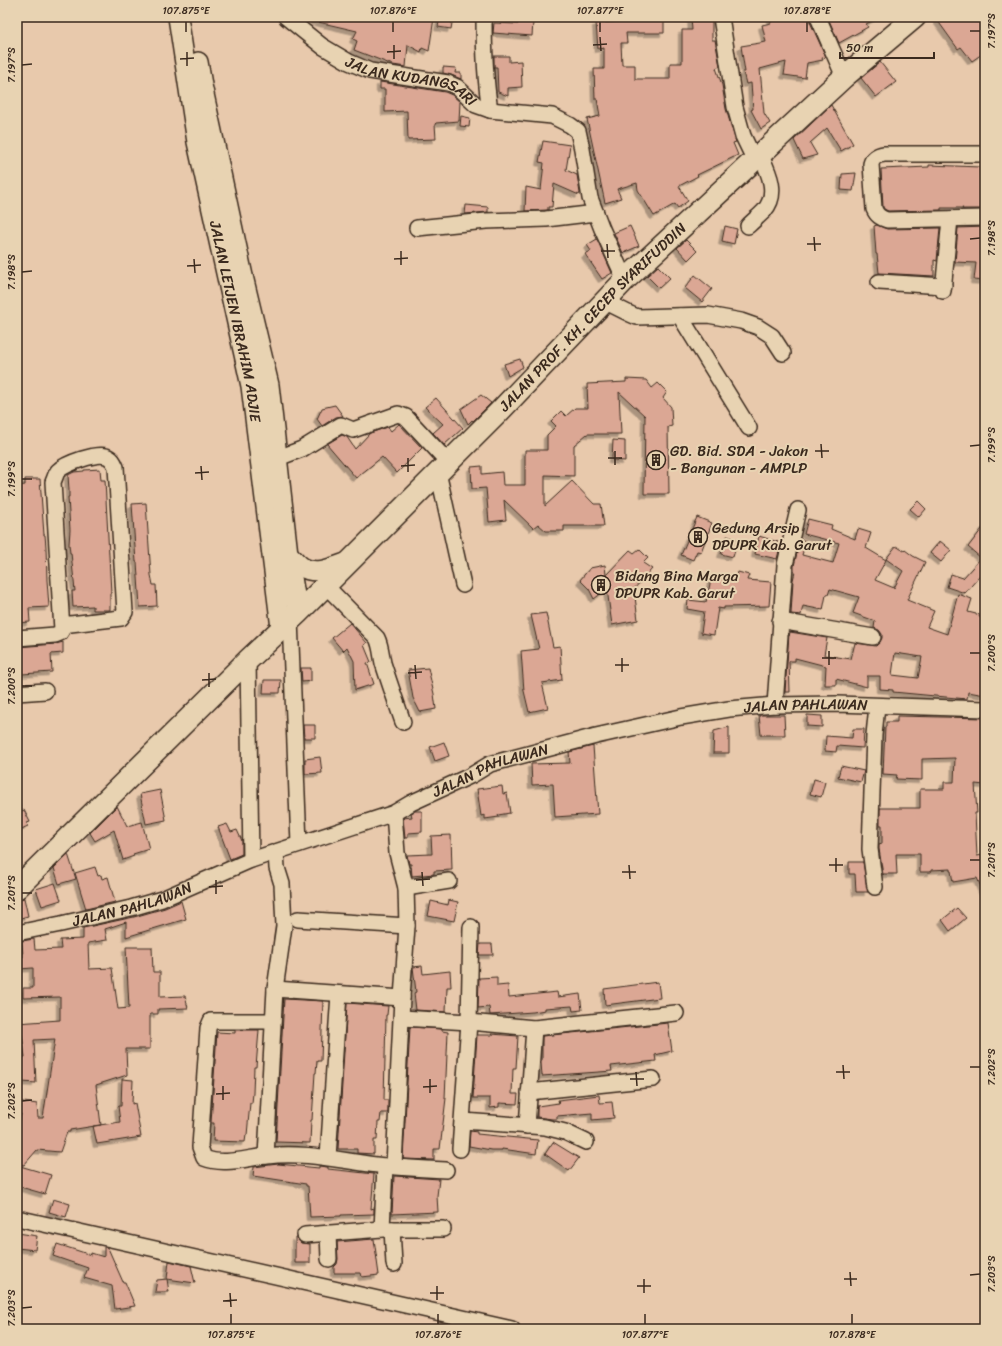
<svg xmlns="http://www.w3.org/2000/svg" width="1002" height="1346" font-family="Sriracha,sans-serif">
<style>
.building{fill:#dba794;stroke:#3b2a1e;fill-rule:evenodd;filter:url(#shadow)}
.lines{fill:none;stroke-linecap:round;stroke-linejoin:round}
.minor-casing{stroke:#3b2a1e;stroke-width:18}
.tertiary-casing{stroke:#3b2a1e;stroke-width:22}
.secondary-casing{stroke:#3b2a1e;stroke-width:24}
.minor{stroke:#e8d3b2;stroke-width:15}
.tertiary{stroke:#e8d3b2;stroke-width:19}
.secondary{stroke:#e8d3b2;stroke-width:21}
.ticks{fill:none;stroke:#3b2a1e;stroke-width:1.5}
.labels{text-anchor:middle;stroke-width:4;stroke-linejoin:round;paint-order:stroke}
.street-label{font-size:15px;fill:#3b2a1e;stroke:#e8d3b2}
.poi-label{font-size:15px;fill:#3b2a1e;stroke:#e8d3b2;text-anchor:start}
.neatline{fill:none;stroke:#3b2a1e;stroke-width:1.5}
.ticks-label{font-size:10px;text-anchor:middle;fill:#3b2a1e}
</style>
<defs>
<filter id="shadow"><feDropShadow dx="-3.5" dy="3.5" stdDeviation="0" flood-color="#0004"/></filter>
</defs>
<rect width="100%" height="100%" fill="#e8c9ac"/>
<filter id="ink" filterUnits="userSpaceOnUse"><feTurbulence type="fractalNoise" baseFrequency=".025" numOctaves="2"/><feDisplacementMap in="SourceGraphic" scale="8" xChannelSelector="R" yChannelSelector="G"/><feConvolveMatrix kernelMatrix="1 2 1 2 8 2 1 2 1" color-interpolation-filters="sRGB"/></filter>
<g filter="url(#ink)">
<path class="building" d="M314 17H427L434 18 429 51 422 48 421 52 408 45 406 67 393 65 354 50 357 41 353 39 357 31 314 21Z
M440 17H453L451 29 438 27Z
M628 17H660V20H664V33H626L627 43H621L622 65H635V79H670V63H682V30H692L691 17H712V40H715L720 66 716 68 722 85 726 109 736 142 733 143 738 155 697 175 698 176 679 186 688 201 678 208 675 204 654 216 638 190 637 183 617 189 621 198 605 203 587 119 600 116 597 99H595L594 69H604V48L598 49 596 23 628 21Z
M770 17H808L810 22 826 57 822 58 823 60 807 63 805 78 784 75 786 62 760 69 764 113 770 123 761 129 751 110 753 109 751 83 746 84 743 72H745L741 46 766 42 762 25 771 23Z
M836 17H879L866 24 868 27 839 43 828 18Z
M935 17H983L985 20V49L980 52 982 54 972 61 961 47 958 49Z
M518 21 533 22 532 36 493 33 494 23 518 24Z
M494 56H509V62L521 61 522 87 508 88V96L498 92 497 67H494Z
M880 62 896 82 876 97 861 78Z
M443 67 456 68 455 73H461V79L451 75 443 73Z
M380 82 445 92 452 95 460 102 459 121 436 123 435 124 436 139 408 140 407 111 385 112V89H380Z
M831 105 853 144 841 151 827 128 810 143 817 155 803 159 794 140Z
M461 116 470 118 469 127 460 126Z
M543 141 570 145 566 170 577 175 580 193 579 195 554 184 552 207H548V210L525 211 526 187 541 190 544 163 539 162Z
M929 165 980 167 981 189H985V209H962L963 208H941V210L888 211 884 209 883 207 881 169 929 167Z
M856 173 853 191 841 190 842 174Z
M466 205 488 207V212L465 214Z
M877 225 887 229 940 228 937 261 934 260V276L879 273 877 254H876L874 226Z
M630 226 639 246 623 253 614 233Z
M725 226 737 229 734 244 722 241Z
M985 227V281L974 280 976 263 955 262 958 228Z
M597 239 612 273 602 279 585 254 591 251 587 245Z
M686 240 697 251 688 260 677 248Z
M658 266 670 278 659 288 647 276Z
M695 275 712 289 702 302 685 288Z
M520 359 523 367 508 376 504 364Z
M626 379 646 380 652 388 658 383 667 392 663 398 671 407 672 426 668 427 669 494H644L645 416 619 392 621 434H587L574 445V476L545 475V506L572 481 594 504H601L604 526H564V531H546L538 524 533 528 504 500 506 520 489 522 486 488 472 489 471 467 482 466V474L502 472 503 485H525V450H547V435L556 426 551 421 561 411 566 416 575 408H588L587 384 626 382Z
M481 395 491 403 473 421 472 420 468 424 461 409Z
M436 398 463 428 444 445 433 433 443 424 425 407Z
M335 405 343 416 336 417 322 426 317 419 322 408Z
M399 424 422 448 397 473 382 457 356 478 327 444 342 435 347 437 355 449 370 433 388 427 391 431Z
M613 440 625 441V461L612 460Z
M100 469 101 480H105L111 593H110V610H93V606L73 607 72 591H75L71 553H70L69 544 70 530 68 497H69V490L68 475 74 472 84 471V470Z
M25 479H40L44 535H45L46 547 47 580 49 607 29 608 30 622 17 623V486L25 485Z
M918 501 926 509 919 517 910 509Z
M146 503 151 575 153 585H156L157 606 140 607 137 562H136L132 504Z
M697 517 712 523 701 552 697 551 693 560 681 555Z
M808 519 832 525 831 529 855 539 858 529 871 533 866 548 886 560 875 580 894 588 903 571 886 559 896 546 904 551 905 550 913 556 925 562 907 600 934 611 927 627 947 634 958 594 972 599 968 612 980 615 979 617 985 618V695L968 692 967 699 893 692V690L880 689V676H867V687L836 679V685H825L826 666 795 658V661H789L790 692H785L789 633V636L790 632 827 638 824 655 851 659 855 643 876 646 880 642 882 638V634L879 630 874 628 875 621 853 613 859 597 830 589 828 595H826L823 610 803 606 801 615 791 614 793 580 795 572H794V566L800 539 806 541 802 555 833 563 839 543 804 534ZM895 653 922 657 918 678 892 675Z
M985 525V570L965 593 947 587 951 574 963 578 981 558 968 547Z
M727 536 738 540 733 557 721 554Z
M759 536 781 543 777 559 755 554Z
M940 541 951 550 941 562 930 553Z
M639 549 648 558 643 563 652 569 634 589 638 620 612 625 607 589 594 599 589 589 580 580 590 568 605 565 606 575 630 550 634 553Z
M738 572 749 575 747 580 771 582 769 606 724 607V609L718 608 714 635 701 633 704 612 687 609 688 600 706 602 712 575 736 579Z
M546 613 553 647 560 646 562 680 542 683 548 708 529 712 524 691 521 651 539 649 531 615Z
M350 623 367 643 364 645 371 662 367 663 374 684 355 690 354 661 347 647 343 651 332 638Z
M63 642V653L51 654 52 672 22 674 21 672 17 673V647L56 644Z
M301 668H311V681L302 682Z
M428 668 434 694 436 709 420 712 413 698 408 670Z
M264 680H281L280 693H263Z
M759 715H784L785 735H761Z
M807 715 822 716V727L807 726Z
M897 716 985 718V785L975 784 977 813H975L977 856 983 855 985 896 977 878 953 882 951 871H950V869L931 870V872H920V854H896L897 874H883V875L879 849V845L882 844V825H880V808H920V789H944V782H954L955 758 922 759V780L896 779 897 775 883 774 885 727H886V722H897Z
M303 725H315V738H304Z
M729 727V753H713L714 731Z
M853 729H864L863 748 837 746 836 752 825 751 826 736 852 738Z
M444 742 449 756 435 761 430 747Z
M593 746 598 814 555 817 553 784 532 785 531 764 570 763 569 752Z
M320 757 322 773 305 774V759Z
M841 766 864 771 861 782 838 777Z
M814 779 825 782 821 797 810 794Z
M502 786 503 794 507 793 510 813 498 815 499 817 485 819V815L481 816 477 789Z
M160 790 166 820 146 824 140 794Z
M17 799 22 811 24 810 30 822 27 823 28 826 17 831Z
M117 806 127 826 142 822 149 849 133 854 134 856 123 860 114 830 95 841 90 833Z
M415 811H422V832L408 833V838H405L403 818 412 817 411 813Z
M227 824 231 832 237 830 242 841V854L230 859 218 827Z
M451 835 452 870 434 871V874L412 876 411 864H409L407 855 432 854 431 836Z
M68 854 76 879 59 884 54 868Z
M849 862H863L868 892H856L855 874H849Z
M95 867 98 876 101 875 102 879 108 877 115 902 86 909 75 873Z
M55 883 61 900 42 906 36 889Z
M24 898 28 916 17 919V900Z
M449 900 458 902 454 921 428 916 431 901 448 905Z
M181 901 186 919 126 937V922L105 929 107 940 88 943 89 969 112 968 118 1009 129 1008 126 947H152L153 972H160V997L185 996 188 1008 158 1009V1014H150V1049H126L127 1075 96 1085 101 1125 70 1130V1132H67L60 1152 37 1150 24 1165 17 1163V1134L21 1114H17V1101L37 1104 38 1118H43L55 1039 34 1040 36 1083 22 1082 21 1078H17V1057H25L22 1035H17V1023L60 1020V997L23 998V988H33V968L19 969 18 957H23L22 941 34 939 35 950 61 949 60 940 83 939V928L134 917 165 908Z
M957 908 966 918 950 931 942 920Z
M480 944H492L493 955H479Z
M422 966 423 974 450 971 451 987H447L446 1012 416 1010 414 993 416 992 413 967Z
M497 977V986L508 985 509 997 557 992 558 997 580 994 582 1010 573 1011 572 1006 545 1008V1010L533 1012 490 1015 489 1007 478 1008 479 978Z
M658 982 660 998 605 1005 604 989Z
M284 999 323 1001 321 1061H317L316 1073H315L312 1120H311L310 1143 276 1142Z
M347 1003 388 1006 387 1015H386L384 1100H388V1113H381L380 1122H378L377 1140H374V1154L357 1153V1149H338Z
M668 1023 672 1051 655 1055 656 1061 611 1066 612 1071 599 1072 542 1076 541 1063V1060H542V1036Z
M410 1027 442 1029V1031L448 1032 445 1098H446L440 1149H434V1160L403 1159Z
M235 1030H259L256 1067H254L253 1093 252 1103H250L247 1135H246L245 1142 213 1141 214 1123H211L217 1032 235 1033Z
M491 1034 518 1036 516 1068H513L512 1094H518L517 1104 499 1103V1107L490 1108V1098H473L477 1035H492Z
M122 1079 133 1080 132 1104 135 1103 141 1137 97 1144 93 1126 120 1122 118 1106H121Z
M599 1095 600 1103 612 1102 614 1118 592 1120V1113L557 1116V1119H552L537 1117V1106L559 1103 558 1100Z
M470 1131 477 1132V1134L538 1140 536 1154 502 1149V1150H491L469 1146Z
M553 1142 579 1158 569 1171 545 1154Z
M278 1164 319 1168V1166L327 1167H328V1169L374 1174 371 1209 374 1208V1214L341 1215V1216L310 1217 308 1186H306V1184L253 1176 254 1167Z
M20 1166 51 1175 45 1194 17 1186V1178Z
M394 1176 439 1179 437 1196 438 1212 392 1214Z
M53 1199 70 1204 66 1217 49 1212Z
M18 1233 37 1236 35 1250 17 1248Z
M295 1237H296L298 1240 301 1243 310 1244V1263H295Z
M374 1239 379 1275 362 1277 361 1273H334V1267L337 1264 338 1259 337 1242Z
M57 1244 91 1255V1253L104 1257V1247L108 1248 123 1282H125L135 1306 115 1309 112 1286 84 1278 88 1268 53 1256Z
M169 1261 191 1266 195 1283 167 1279Z
M167 1279 169 1292H155L157 1280Z"/>
<g class="lines">
<defs>
<g id="minor">
<path id="s1" d="M286 17 322 46 349 62 370 71 448 83 457 87 476 105 490 110 552 116 570 125 578 131 582 149 590 198 602 229 625 280"/>
<path d="M484 17C484 48 485 79 490 110"/>
<path d="M721 17 735 107 743 136 755 161"/>
<path d="M818 17 844 77"/>
<path d="M985 154H884C877 155 873 157 871 164L874 209C877 216 881 218 887 220L985 218"/>
<path d="M748 226C753 221 759 216 764 211 779 194 769 173 761 156"/>
<path d="M417 228 486 221 546 219 596 213"/>
<path d="M879 282 944 286"/>
<path d="M943 291 950 219"/>
<path d="M606 302 630 314 637 317 708 315 741 321 758 327 772 336 783 353"/>
<path d="M680 316 749 428"/>
<path d="M278 458 302 449 341 425 353 430 398 414 406 417 448 462"/>
<path d="M438 472 463 585"/>
<path d="M325 585 377 638C381 646 381 654 383 663 389 682 396 702 403 722"/>
<path d="M290 619 299 844"/>
<path d="M780 621 873 637"/>
<path d="M17 638 55 635 60 633 62 630 53 482C55 478 56 473 58 471 66 463 96 453 106 456 112 458 114 462 116 467L125 612 121 618 62 625"/>
<path d="M248 660 251 860"/>
<path d="M17 693 45 691"/>
<path d="M775 705 785 565 798 510"/>
<path d="M875 887 870 849 874 735 877 706"/>
<path d="M406 888 449 881"/>
<path d="M298 919 407 926"/>
<path id="s2" d="M17 933 61 924 131 908 162 899 251 860 394 813 411 803 472 775 490 764 596 736 681 717 729 709 775 705 837 704 985 709"/>
<path d="M275 989 402 998"/>
<path d="M402 1018 469 1022 534 1028 676 1013"/>
<path d="M273 1021H211L208 1028 200 1147 204 1158C224 1166 246 1158 267 1156 307 1151 345 1162 385 1166 405 1168 425 1169 446 1170"/>
<path d="M529 1092 653 1079"/>
<path d="M463 1121 545 1127 565 1132 586 1142"/>
<path d="M527 1126 534 1028"/>
<path d="M460 1149 469 1022 471 927"/>
<path d="M266 1156 275 989 284 926 282 884 277 868 276 852"/>
<path d="M328 1157 339 994"/>
<path d="M394 1166 402 998 407 926 406 888 397 853 394 813"/>
<path d="M17 1218 512 1329"/>
<path d="M382 1229 385 1166"/>
<path d="M392 1229 394 1264"/>
<path d="M328 1233 329 1259"/>
<path d="M305 1235 382 1229H443"/>
</g>
<g id="tertiary">
<path id="s3" d="M178 17 197 142 251 386 281 628"/>
<path d="M198 62 202 85 243 276 269 385 288 554 298 613"/>
<path d="M288 554C293 558 297 564 302 567 316 576 334 567 348 562"/>
</g>
<g id="secondary">
<path id="s4" d="M17 888 248 660 298 613 498 413 625 280 844 77 915 17"/>
</g>
</defs>
<use href="#minor" class="minor-casing"/>
<use href="#tertiary" class="tertiary-casing"/>
<use href="#secondary" class="secondary-casing"/>
<use href="#minor" class="minor"/>
<use href="#tertiary" class="tertiary"/>
<use href="#secondary" class="secondary"/>
</g>
</g>
<path class="ticks" d="M186 22V32M393 22V32M600 22V32M807 22V32M970 31H980M600 37 601 51M394 45V59M593 45 607 44M187 52V66M387 52 401 51M180 59 194 58M22 65 32 64M814 237 815 251M970 239 980 238M607 244 608 258M807 244H821M401 251V265M601 251H615M194 259 195 273M394 259 408 258M187 266 201 265M22 272 32 271M821 444 822 458M970 446 980 445M615 451V465M815 451H829M408 458V472M608 458H622M201 466 202 480M401 466 415 465M195 473 209 472M22 479H32M829 651V665M970 653H980M622 658V672M822 658H836M415 665 416 679M615 665H629M209 673V687M408 673 422 672M202 680 216 679M22 686H32M836 858V872M970 860H980M629 865 630 879M829 865H843M422 872 423 886M622 872H636M216 880V894M416 880 430 879M209 887 223 886M22 893H32M843 1065 844 1079M970 1067H980M636 1072 637 1086M836 1072H850M430 1079V1093M630 1079H644M223 1086V1100M423 1087 437 1086M216 1094 230 1093M22 1101 32 1100M850 1272 851 1286M970 1275 980 1274M644 1279V1293M844 1279H857M437 1286V1300M637 1286H651M230 1293 231 1307M430 1293H444M223 1301 237 1300M22 1308 32 1307M231 1314V1324M438 1314V1324M645 1314V1324M852 1314V1324"/>
<defs>
<symbol id="building-ring" viewBox="-11 -11 22 22"><circle r="9.5" fill="#e8d3b2" stroke="#3b2a1e" stroke-width="1.5"/><path d="M-4-6H4V6H1V3H-1V6H-4ZM-2.5-4.3h1.7v1.8h-1.7ZM.8-4.3h1.7v1.8H.8ZM-2.5-1h1.7V.8h-1.7ZM.8-1h1.7V.8H.8Z" fill="#3b2a1e"/></symbol>
</defs>
<g fill-rule="evenodd">
<use href="#building-ring" x="645" y="449" width="22" height="22"/>
<use href="#building-ring" x="687" y="526" width="22" height="22"/>
<use href="#building-ring" x="590" y="574" width="22" height="22"/>
</g>
<g class="labels">
<g class="street-label">
<text dy="5" stroke="none"><textPath href="#s1" startOffset="144">JALAN KUDANGSARI</textPath></text>
<text dy="5" stroke="none"><textPath href="#s4" startOffset="811">JALAN PROF. KH. CECEP SYARIFUDDIN</textPath></text>
<text dy="5" stroke="none"><textPath href="#s3" startOffset="310">JALAN LETJEN IBRAHIM ADJIE</textPath></text>
<text dy="5" stroke="none"><textPath href="#s2" startOffset="827">JALAN PAHLAWAN</textPath></text>
<text dy="5" stroke="none"><textPath href="#s2" startOffset="503">JALAN PAHLAWAN</textPath></text>
<text dy="5" stroke="none"><textPath href="#s2" startOffset="119">JALAN PAHLAWAN</textPath></text>
</g>
<g class="poi-label">
<text x="670" y="456">GD. Bid. SDA - Jakon<tspan x="670" dy="17">- Bangunan - AMPLP</tspan></text>
<text x="712" y="533">Gedung Arsip<tspan x="712" dy="17">DPUPR Kab. Garut</tspan></text>
<text x="615" y="581">Bidang Bina Marga<tspan x="615" dy="17">DPUPR Kab. Garut</tspan></text>
</g>
</g>
<rect width="1002" height="1346" fill="none" stroke="#e8d3b2" stroke-width="44"/>
<path d="M840 52v6h94v-6" fill="none" stroke="#3b2a1e" stroke-width="2"/>
<text x="846" y="52" font-size="12" fill="#3b2a1e" stroke="#e8d3b2" stroke-width="3" paint-order="stroke">50 m</text>
<rect x="22" y="22" width="958" height="1302" class="neatline"/>
<g class="ticks-label">
<text x="186" y="14">107.875°E</text>
<text x="393" y="14">107.876°E</text>
<text x="600" y="14">107.877°E</text>
<text x="807" y="14">107.878°E</text>
<text transform="translate(991 31) rotate(-90)" y="4">7.197°S</text>
<text transform="translate(11 65) rotate(-90)" y="4">7.197°S</text>
<text transform="translate(991 238) rotate(-90)" y="4">7.198°S</text>
<text transform="translate(11 272) rotate(-90)" y="4">7.198°S</text>
<text transform="translate(991 445) rotate(-90)" y="4">7.199°S</text>
<text transform="translate(11 479) rotate(-90)" y="4">7.199°S</text>
<text transform="translate(991 653) rotate(-90)" y="4">7.200°S</text>
<text transform="translate(11 686) rotate(-90)" y="4">7.200°S</text>
<text transform="translate(991 860) rotate(-90)" y="4">7.201°S</text>
<text transform="translate(11 893) rotate(-90)" y="4">7.201°S</text>
<text transform="translate(991 1067) rotate(-90)" y="4">7.202°S</text>
<text transform="translate(11 1101) rotate(-90)" y="4">7.202°S</text>
<text transform="translate(991 1274) rotate(-90)" y="4">7.203°S</text>
<text transform="translate(11 1308) rotate(-90)" y="4">7.203°S</text>
<text x="231" y="1338">107.875°E</text>
<text x="438" y="1338">107.876°E</text>
<text x="645" y="1338">107.877°E</text>
<text x="852" y="1338">107.878°E</text>
</g>
</svg>
